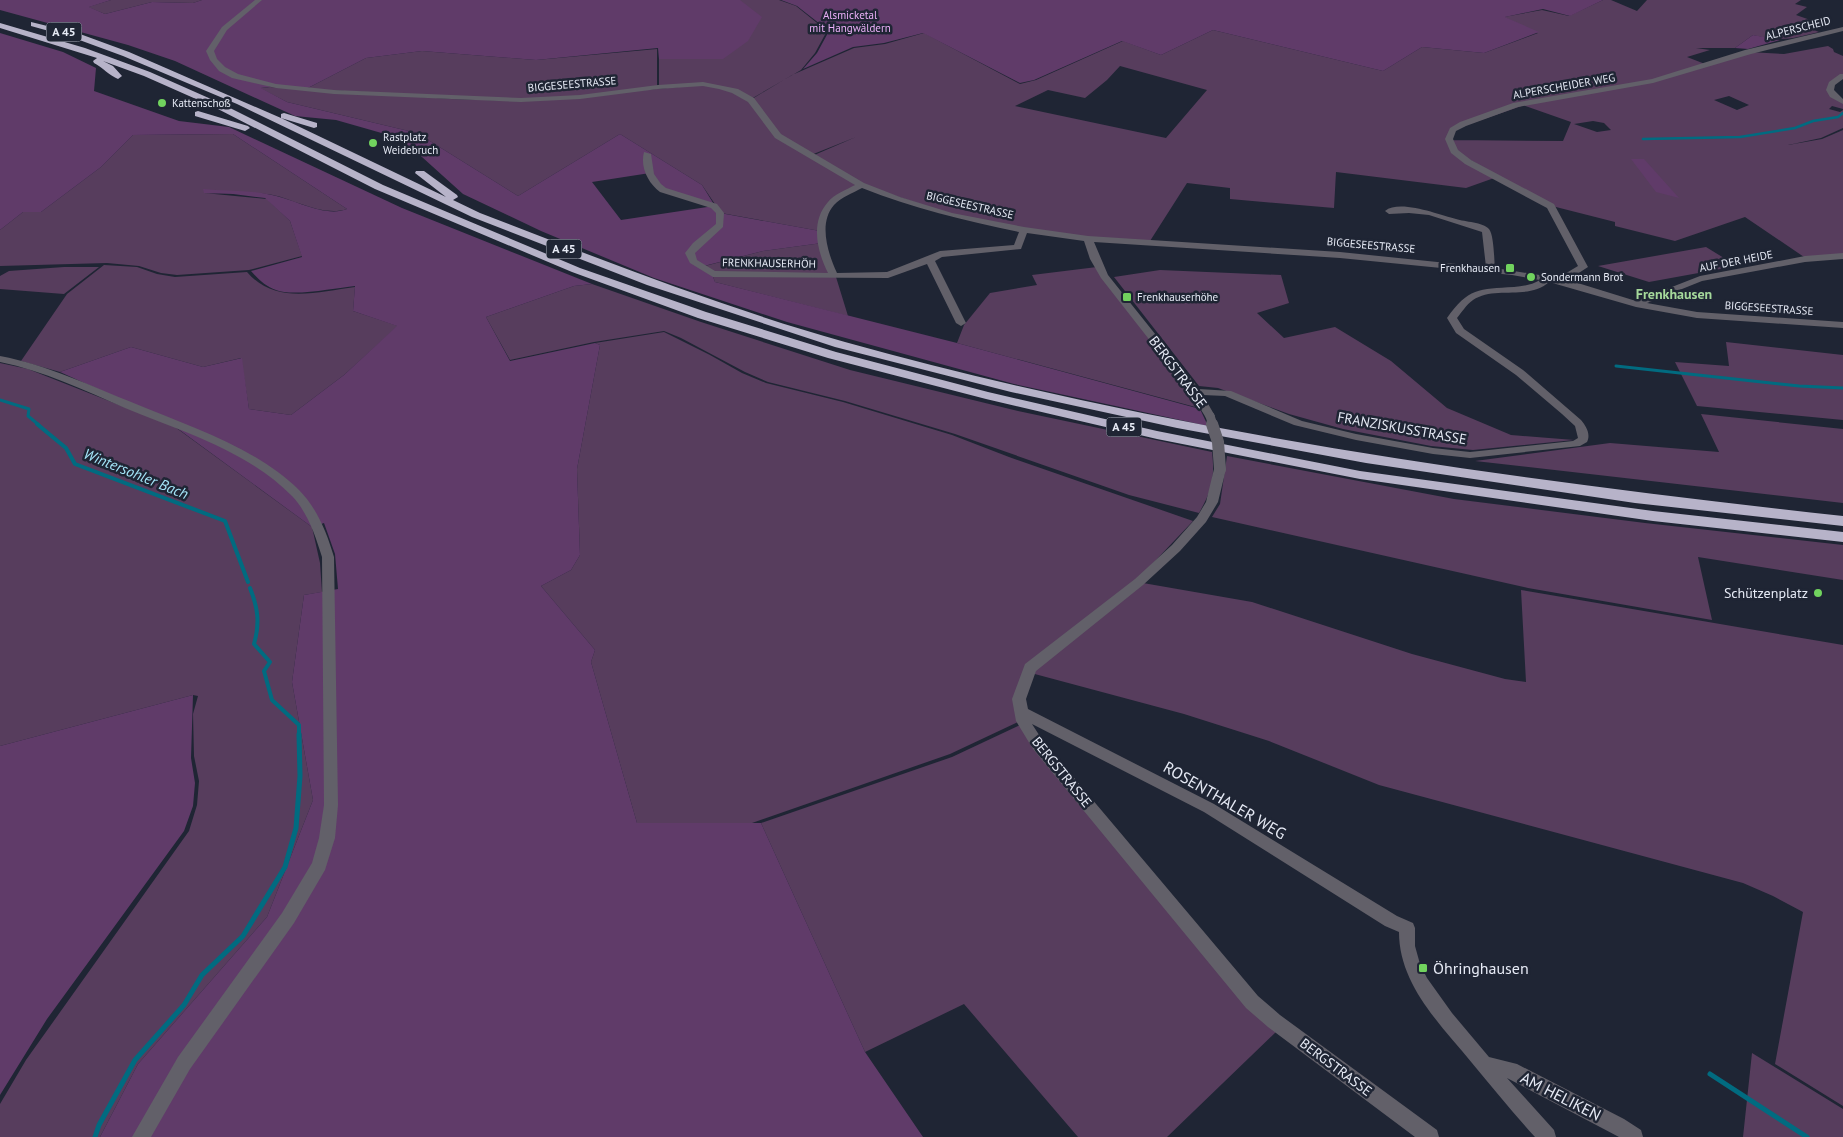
<svg xmlns="http://www.w3.org/2000/svg" width="1843" height="1137" font-family="'PT Sans',sans-serif">
<style>
.green{fill:#573d5d;fill-rule:evenodd}
.forest{fill:#603b69}
.lines{fill:none;stroke-linecap:round;stroke-linejoin:round}
.stream-far3{stroke:#016b80;stroke-width:2.5}
.stream-far2{stroke:#016b80;stroke-width:3}
.stream-far1{stroke:#016b80;stroke-width:4}
.stream{stroke:#016b80;stroke-width:5}
.minor{fill:#626069;fill-rule:evenodd}
.tertiary{fill:#626069;fill-rule:evenodd}
.motorway{fill:#b7b3c9;fill-rule:evenodd}
.minor-bridge-far1{stroke:#626069;stroke-width:9}
.minor-bridge{stroke:#626069;stroke-width:12}
.poi-dot{fill:#71d35e;stroke:#1f2534;stroke-width:2}
.labels{text-anchor:middle;stroke-width:5;stroke-linejoin:round;paint-order:stroke}
.far-park-label{font-size:11px;fill:#ebb0f8;stroke:#1f2534}
.far-street-label{font-size:11px;fill:#e6eaf5;stroke:#1f2534}
.far-poi-label{font-size:11px;fill:#e6eaf5;stroke:#1f2534;text-anchor:start}
.shield{fill:#1f2534;stroke:#aaafbb;stroke-width:1}
.shield-label{font-size:12px;font-weight:bold;fill:#e6eaf5}
.far-quarter-label{font-size:14px;font-weight:bold;fill:#a5d99b;stroke:#1f2534}
.street-label{font-size:14px;fill:#e6eaf5;stroke:#1f2534}
.poi-label{font-size:14px;fill:#e6eaf5;stroke:#1f2534;text-anchor:end}
.water-label{font-size:15px;font-style:italic;fill:#a4e5f8;stroke:#1f2534}
.near-street-label{font-size:16px;fill:#e6eaf5;stroke:#1f2534}
.near-poi-label{font-size:16px;fill:#e6eaf5;stroke:#1f2534;text-anchor:start}
</style>
<rect width="100%" height="100%" fill="#1f2534"/>
<path class="green" d="M111 0H202L193 3 152 2 105 14 88 7Z
M712 0H779L796 6 827 31 815 53 801 70 751 99C722 82 692 85 659 87V59H723L715 1Z
M1603 0H1611L1637 11 1647 0H1801L1795 4 1807 7 1796 15 1819 23 1806 27 1819 32C1791 39 1781 42 1753 35L1735 48H1696L1710 50 1687 57 1705 64 1651 81 1542 99 1452 130 1453 151 1497 177 1466 188 1336 172 1334 208 1230 199V188L1187 183 1150 241 1084 237 1025 228 951 214 862 185 812 156 856 137 811 155 779 136 752 99 792 75 854 48 885 44 924 33 1020 84 1036 80 1123 41 1161 55 1213 30 1383 71 1422 47 1484 53 1538 33 1504 17 1542 10 1569 16ZM1120 66 1207 90 1166 138 1015 106 1048 90 1085 98 1107 80Z
M1828 46 1833 49 1834 52 1843 56V74L1828 88 1843 103V109L1832 106 1829 109 1840 112 1843 110V128L1821 138 1788 145 1822 139 1843 130V255L1807 259 1745 217 1675 241 1615 226V222L1552 206 1456 152 1451 140 1563 141 1571 122 1520 104 1653 82 1749 52 1784 54ZM1729 96 1749 105 1737 110 1714 100ZM1593 121 1604 123 1611 130 1597 132 1574 124Z
M657 49V87L580 96 521 100 306 89 366 58 422 51 536 60Z
M702 85 720 87 749 100 767 126 856 185 834 199 820 231 721 213 702 185 620 134 518 196 417 133 287 102 260 88 270 87 451 99 520 101Z
M233 134 347 209C323 217 296 200 273 195 254 191 224 194 204 193L267 199 290 221 302 256 249 270 177 275 161 273 139 266 107 263 0 266V230L23 212H41L101 167 133 135Z
M822 243 833 276 714 273 701 267 763 251Z
M1706 247 1737 266 1649 282 1598 266Z
M104 265 137 267 157 274 175 277 247 272C275 305 317 292 355 287L353 311 398 326 344 375 291 415 249 409 241 358 203 367 131 347 60 372 21 361 67 294Z
M64 267H99L64 294 0 289V276L9 271Z
M1097 267 1192 392 1199 408 957 343 964 325 990 293 1037 285 1032 275Z
M1160 270 1281 275 1289 303 1257 313 1284 338 1335 327 1391 361 1447 408 1511 435 1574 440 1473 450 1431 446 1343 429 1289 414 1218 388 1199 386 1114 277Z
M712 274 836 277 848 316 715 282Z
M592 284 701 322 850 370 1018 411 1212 452C1215 478 1212 490 1199 513L1129 495 955 434 845 401 768 382 745 372 681 338 664 331 594 342 510 360 486 317 574 286Z
M664 332 710 355 742 373 766 383 843 402 952 435 1009 457 1193 521 1137 580 1026 666 1020 721 950 754 752 823H637L591 662 595 650 541 586 571 570 580 555 577 469 600 345 595 343Z
M1726 342 1843 355V420L1697 406 1675 362 1729 366Z
M0 363 28 369 175 427 312 527 320 563 322 592 304 595 292 682 313 800 267 917 138 1064 100 1137H0V1104L26 1060 189 831 197 805 199 781 194 756 193 714 198 696 193 695 0 746Z
M1701 414 1843 429V503L1475 461 1610 443 1719 452Z
M1227 456 1454 499 1645 523 1843 545V580L1698 557 1712 620 1528 588 1212 517 1220 504Z
M1143 583 1252 602 1412 654 1505 679 1526 682 1521 590 1843 645V1106L1775 1064 1803 912 1773 896 1743 883 1379 785 1269 741 1184 714 1031 673Z
M1020 725 1277 1031 1167 1137H1078L964 1004 865 1052 761 823 952 757Z
M1752 1053 1843 1109V1137H1743Z"/>
<path class="forest" d="M0 0H111L89 7 105 14 152 2 193 3 202 0H740L762 17 748 41 723 59H659L658 48 536 60 422 51 366 58 306 89 275 86 261 88 287 102 417 133 518 196 620 134 702 185 715 206 663 189 650 173 592 182 621 220 714 206 720 213 820 231 822 243 763 251 700 267 712 274 715 282 957 343 1200 409 1208 426 1014 384 787 322 654 278 541 231 463 194 412 148 392 136 336 120 295 116 175 61 128 45 0 10Z
M781 0H1603L1570 16 1543 9 1505 17 1539 32 1484 53 1422 47 1383 71 1213 30 1161 55 1122 41 1034 80 1020 83 923 33 884 43 853 47 803 69 817 53 829 31 797 6Z
M0 33 63 52 96 68 94 91 179 121 229 127 402 208 592 284 574 286 486 317 510 361 595 343 600 345 577 469 580 555 571 570 541 586 595 650 591 662 637 823H761L865 1052 923 1137H100L138 1064 267 917 313 800 292 682 304 595 338 589 335 554 324 523 312 527 166 420 60 372 131 347 203 367 242 358 249 409 291 415 344 375 397 326 353 311 355 286C335 288 293 297 276 290 266 287 258 279 251 271L302 257 290 221 265 198 233 194 204 193 203 189C225 191 250 190 272 195 294 199 325 218 347 209L233 134 133 135 101 167 41 212H23L0 230Z
M1753 35 1780 40 1748 49 1735 48Z
M1631 159H1644L1679 198 1656 192Z
M193 695 191 758 195 783 193 806 184 831 47 1019 0 1095V746Z"/>
<g class="lines">
<path class="stream-far3" d="M1643 139 1740 137 1795 128 1813 121 1838 117 1843 113"/>
<path class="stream-far2" d="M1616 366 1799 386 1843 388
M0 400 29 409 28 416 39 425"/>
<path class="stream-far1" d="M37 424 66 448 75 464 225 521 248 582
M250 588C258 608 260 623 254 644L270 662 264 671 272 700 299 725V736"/>
<path class="stream" d="M1710 1074 1807 1137
M95 1137 99 1125 135 1060 184 1005 202 975 243 936 285 867 296 828 300 776 299 734"/>
<path class="minor" d="M255 0H262L227 30 214 51 217 59 225 67 238 74 276 84 334 90 521 98 580 95 658 85 703 82 738 89 754 98 781 134 864 183 900 197 952 213 1024 227 1088 236 1340 252 1486 267 1482 232 1429 215 1409 213 1389 214 1385 211C1400 199 1439 215 1456 219 1465 222 1483 222 1489 229 1494 235 1494 259 1495 268L1558 278 1578 266 1547 208 1465 164 1451 153 1445 139 1450 128 1460 122 1513 103 1652 79 1745 50 1843 27V31L1751 54 1653 83 1518 107 1466 126 1456 131 1453 139 1458 150 1471 160 1554 204 1588 267 1568 280 1636 301 1700 276 1805 256 1843 253V259L1805 262 1702 281 1647 303 1697 312 1843 322V328L1697 318 1636 307 1549 282C1528 301 1495 285 1473 300 1466 305 1462 312 1457 318L1464 329 1523 370 1581 420C1586 426 1591 434 1587 442L1580 446 1470 458 1433 454 1356 440 1294 425 1225 396 1203 395 1215 416 1210 419 1206 418 1191 393 1101 278 1090 259 1084 241 1027 233 1021 249 942 257 935 261 966 323 961 326 956 323 927 264 888 278 713 277 690 263 685 253 693 243 716 224V213L711 208 660 192C648 183 640 167 644 152L651 154 654 174 661 184 666 188 717 204 724 213 723 227 695 253 697 260 715 271 828 273C817 251 810 222 828 202 834 194 846 190 855 185L775 138 748 102 732 93 719 89 703 86 658 89 580 99 521 102 334 94 276 88 232 78 219 71 210 60 206 51 222 27ZM862 188C913 208 965 221 1019 232L1014 245 940 251 887 272 837 273C828 254 818 223 834 205 841 197 853 193 862 188ZM1094 242 1340 258 1512 275 1540 280C1532 285 1523 286 1514 287 1479 289 1468 288 1447 318L1456 333 1516 375 1562 414 1575 426 1578 438 1573 441 1470 452 1433 448 1356 434 1302 421 1231 391 1199 389 1108 275Z
M1840 74H1843V79L1835 85 1834 90 1843 99V104L1830 97 1826 90 1829 82Z
M1220 465 1226 469 1218 502 1206 522 1180 551 1143 585 1036 671 1026 699 1028 709 1214 804 1397 916 1413 923 1415 928V946L1420 964 1427 978 1452 1013 1489 1057 1517 1064 1624 1119 1641 1130 1643 1137H1619L1507 1078 1554 1130 1556 1137H1535C1513 1113 1493 1088 1472 1063 1441 1025 1399 985 1399 932L1385 926 1204 812 1032 724 1043 741 1258 996 1280 1015 1437 1130 1439 1137H1415L1268 1027 1246 1008 1033 749 1016 721 1012 699 1025 664 1135 579 1172 545 1197 517 1206 502 1214 469Z"/>
<path class="tertiary" d="M0 356C48 365 91 386 136 404 191 427 255 447 299 490 317 508 327 533 334 557L338 805 335 838 325 870 294 923 190 1069 151 1137H132L178 1057 282 913 312 863 319 838 324 805 322 557C315 535 308 513 292 496 248 451 181 431 125 408 84 390 44 371 0 362Z"/>
<path class="motorway" d="M31 22 80 34 129 52 281 118V114L284 113 317 123V127L314 128 281 118 446 197 415 173 416 171H424L457 195 458 197 453 200 480 213C600 259 721 307 845 342 1171 433 1507 479 1843 516V526L1635 503 1366 463 1177 428 1011 392 835 347 647 285 472 217 237 104 123 56 74 38 31 26Z
M0 23 85 48 150 72 220 103 383 185 580 268 706 312 836 352 988 392 1157 431 1360 471 1653 511 1843 532V542L1653 521 1360 479 1157 439 986 399 828 358 698 318 572 272 375 189 214 107 144 76 103 61 113 66 122 76 118 79C110 76 102 67 94 63L93 61 97 58 0 28Z
M198 111 248 126 250 128 245 131 195 116V112Z"/>
<path class="minor-bridge-far1" d="M1210 416 1213 425"/>
<path class="minor-bridge" d="M1212 424 1218 442 1220 469"/>
</g>
<g class="poi-dot">
<circle cx="162" cy="103" r="5"/>
<circle cx="373" cy="143" r="5"/>
<rect x="1505" y="263" width="10" height="10" rx="2.5"/>
<circle cx="1531" cy="277" r="5"/>
<rect x="1122" y="292" width="10" height="10" rx="2.5"/>
<circle cx="1818" cy="593" r="5"/>
<rect x="1418" y="963" width="10" height="10" rx="2.5"/>
</g>
<g class="labels">
<g class="far-park-label">
<text x="850" y="19">Alsmicketal<tspan x="850" dy="13">mit Hangwäldern</tspan></text>
</g>
<g class="far-street-label">
<text transform="translate(1798 28) rotate(-14)" y="4">ALPERSCHEID</text>
<text transform="translate(572 84) rotate(-5)" y="4">BIGGESEESTRASSE</text>
<text transform="translate(1564 86) rotate(-10)" y="4">ALPERSCHEIDER WEG</text>
<text transform="translate(970 205) rotate(13)" y="4">BIGGESEESTRASSE</text>
<text transform="translate(1371 245) rotate(5)" y="4">BIGGESEESTRASSE</text>
<text transform="translate(1736 261) rotate(-11)" y="4">AUF DER HEIDE</text>
<text transform="translate(769 263) rotate(1)" y="4">FRENKHAUSERHÖH</text>
<text transform="translate(1769 308) rotate(4)" y="4">BIGGESEESTRASSE</text>
</g>
<g class="far-poi-label">
<text x="172" y="107">Kattenschoß</text>
<text x="383" y="141">Rastplatz<tspan x="383" dy="13">Weidebruch</tspan></text>
<text x="1500" y="272" text-anchor="end">Frenkhausen</text>
<text x="1541" y="281">Sondermann Brot</text>
<text x="1137" y="301">Frenkhauserhöhe</text>
</g>
<g class="shield">
<rect x="46.5" y="22.5" width="35" height="19" rx="4"/>
<rect x="546.5" y="239.5" width="35" height="19" rx="4"/>
<rect x="1106.5" y="417.5" width="35" height="19" rx="4"/>
</g>
<g class="shield-label">
<text x="64" y="36">A 45</text>
<text x="564" y="253">A 45</text>
<text x="1124" y="431">A 45</text>
</g>
<g class="far-quarter-label">
<text x="1674" y="299">Frenkhausen</text>
</g>
<g class="street-label">
<text transform="translate(1178 372) rotate(53)" y="5">BERGSTRASSE</text>
<text transform="translate(1402 428) rotate(10)" y="5">FRANZISKUSSTRASSE</text>
<text transform="translate(1062 772) rotate(51)" y="5">BERGSTRASSE</text>
<text transform="translate(1336 1067) rotate(37)" y="5">BERGSTRASSE</text>
</g>
<g class="poi-label">
<text x="1808" y="598">Schützenplatz</text>
</g>
<g class="water-label">
<text transform="translate(136 474) rotate(22)" y="5">Wintersohler Bach</text>
</g>
<g class="near-street-label">
<text transform="translate(1225 800) rotate(30)" y="6">ROSENTHALER WEG</text>
<text transform="translate(1561 1096) rotate(27)" y="6">AM HELIKEN</text>
</g>
<g class="near-poi-label">
<text x="1433" y="974">Öhringhausen</text>
</g>
</g>
</svg>
